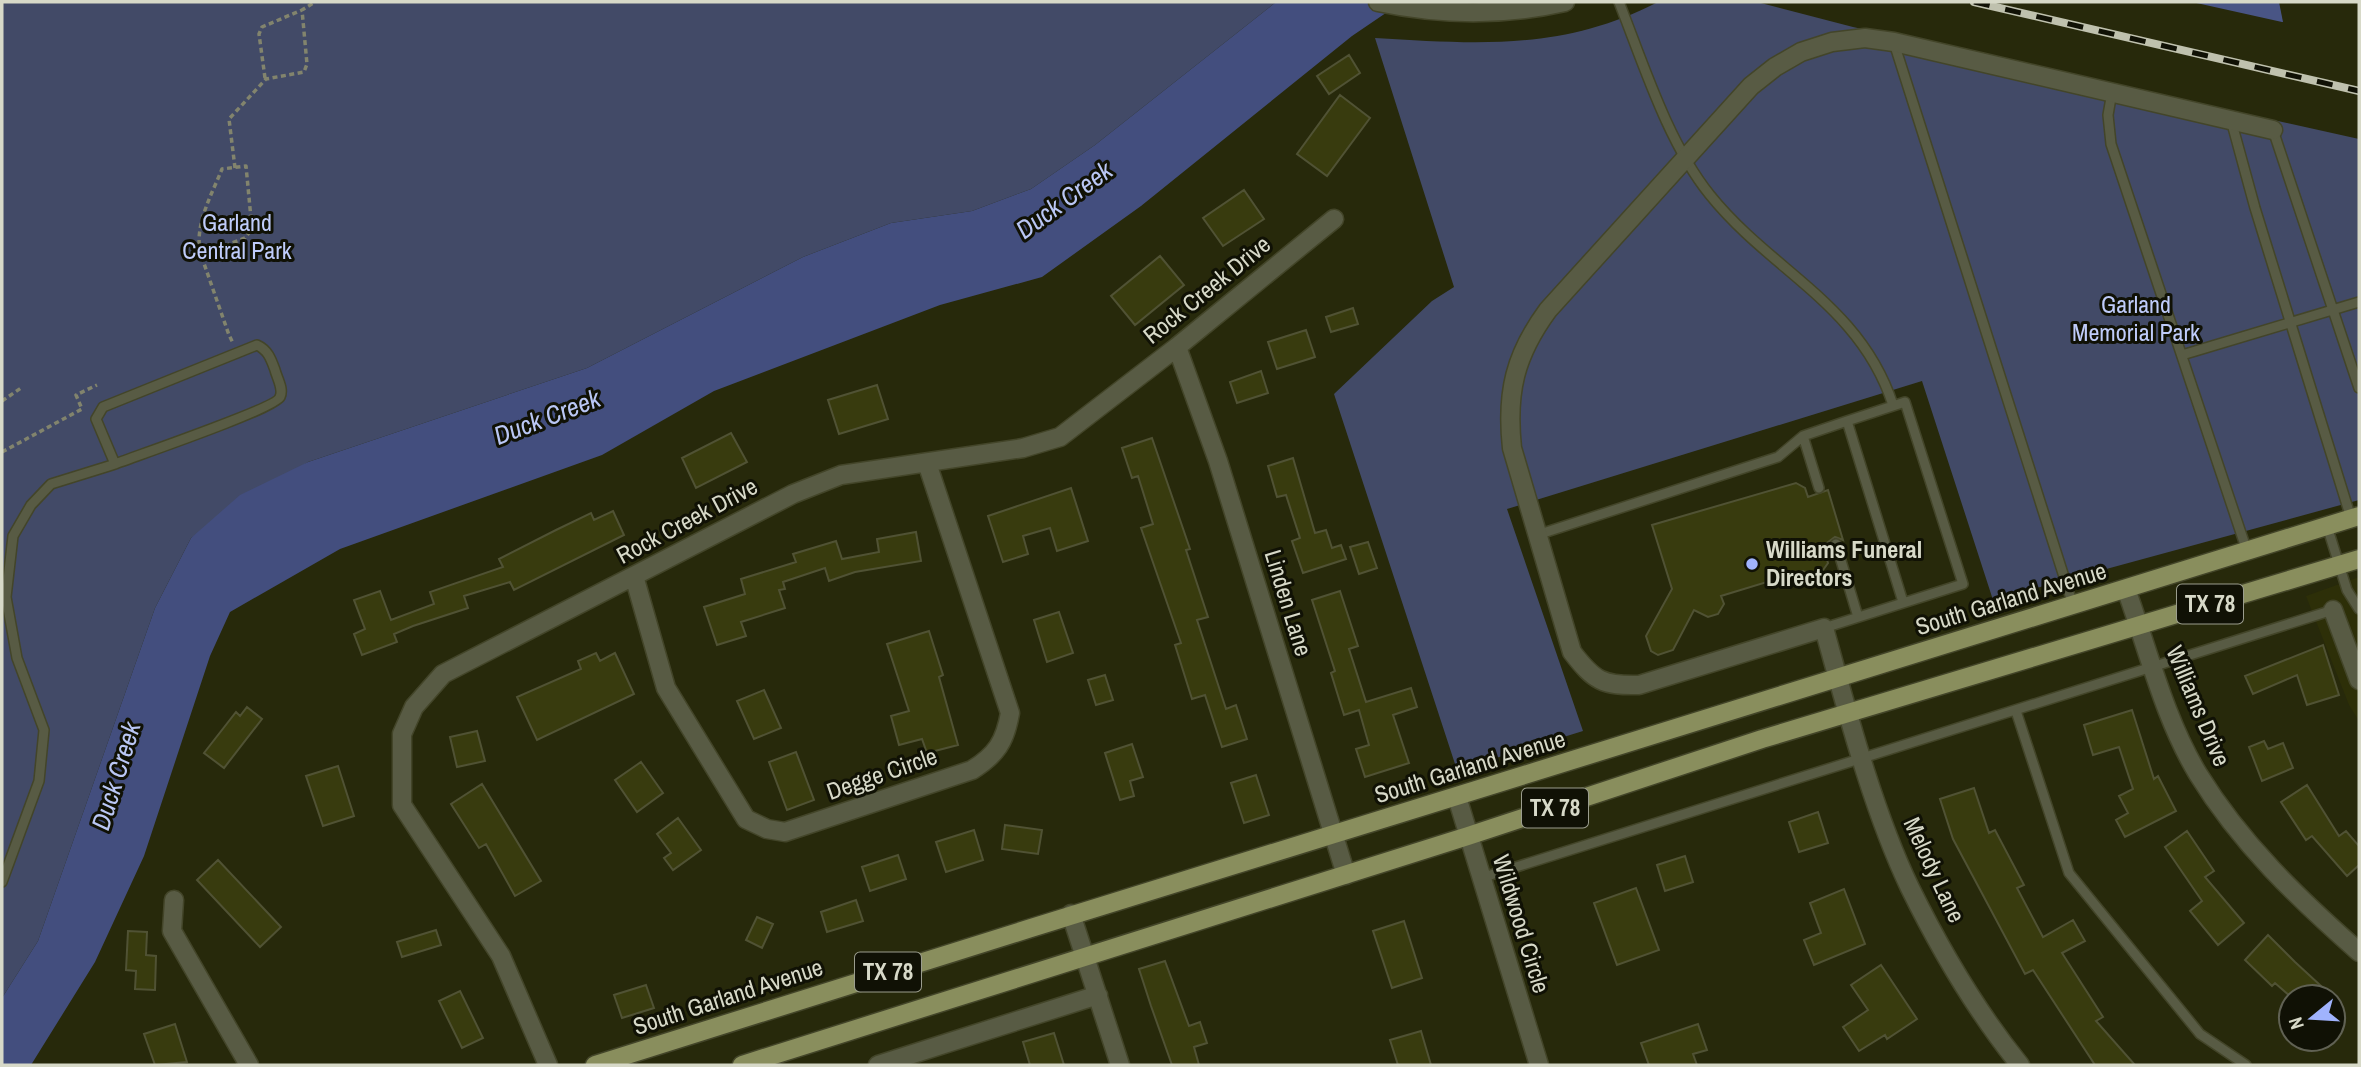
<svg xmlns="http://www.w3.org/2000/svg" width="2361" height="1067" font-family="'Archivo Narrow',sans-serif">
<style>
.built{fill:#2d2f08}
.green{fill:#424a67}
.forest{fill:#495585}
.water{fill:#434e7e}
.building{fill:#383b0e;stroke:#505234;stroke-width:2}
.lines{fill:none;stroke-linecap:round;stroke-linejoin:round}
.service-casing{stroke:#434529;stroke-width:12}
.minor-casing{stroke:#434529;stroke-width:21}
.tertiary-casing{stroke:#434529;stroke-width:21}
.primary-casing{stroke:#434529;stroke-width:21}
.path{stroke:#82846d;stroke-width:3.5;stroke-dasharray:5 3.5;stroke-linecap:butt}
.service{stroke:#585b44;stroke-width:9}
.minor{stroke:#585b44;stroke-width:18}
.tertiary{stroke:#585b44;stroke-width:18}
.primary{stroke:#898e5d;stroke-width:18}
.rail-casing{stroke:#bfc1ae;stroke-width:8}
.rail{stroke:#101105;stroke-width:5;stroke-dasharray:16;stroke-linecap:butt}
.poi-dot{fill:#a0b3fd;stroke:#101105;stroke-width:2.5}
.labels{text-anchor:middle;stroke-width:6;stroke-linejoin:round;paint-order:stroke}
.shield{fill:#101105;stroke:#9b9d8e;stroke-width:2}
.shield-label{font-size:23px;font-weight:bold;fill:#d7d9c8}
.park-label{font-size:24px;fill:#bfccfa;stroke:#101105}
.street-label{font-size:24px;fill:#d7d9c8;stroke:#101105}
.poi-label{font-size:24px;font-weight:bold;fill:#d7d9c8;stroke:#101105;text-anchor:start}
.water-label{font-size:26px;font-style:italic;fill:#bac7f5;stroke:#101105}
</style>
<rect width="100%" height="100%" fill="#27290b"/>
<path class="built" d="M2359 577V721L2349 705 2306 596Z"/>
<path class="green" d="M2 2H1276L1095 145 1031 189 972 211 891 223 803 257 587 368 308 462 191 538 155 608 38 941 2 998Z
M1658 2H1757L1853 27 2359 139V500L1993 600 1922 381 1507 509 1583 731 1457 770 1334 394 1432 301 1454 287 1375 38C1478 44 1563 51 1658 2Z"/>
<path class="forest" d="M2192 2H2279L2283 22H2282Z"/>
<path class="water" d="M1276 2H1402L1352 36 1141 206 1042 277 940 305 714 391 602 455 340 549 230 612 210 656 144 856 95 962 31 1065H2V998L38 941 155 608 191 538 240 495 308 462 587 368 803 257 891 223 972 211 1031 189 1095 145Z"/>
<path class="building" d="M1349 55 1360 73 1329 94 1317 76Z
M1340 95 1370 118 1327 176 1297 154Z
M1244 190 1264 219 1223 246 1203 218Z
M1160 256 1184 285 1135 325 1111 296Z
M1353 308 1358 324 1331 332 1326 317Z
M1306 330 1315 357 1277 369 1268 342Z
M1261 371 1268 393 1237 403 1230 382Z
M877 385 888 419 839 434 828 400Z
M731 433 747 462 696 488 682 458Z
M1152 438 1190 549 1186 550 1208 617 1197 620 1226 709 1236 705 1247 739 1222 747 1205 695 1192 699 1175 645 1181 643 1141 528 1153 524 1138 476 1132 478 1122 448Z
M1293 458 1315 533 1326 530 1332 548 1341 545 1346 559 1303 573 1292 541 1300 538 1286 495 1277 497 1268 466Z
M1796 483 1805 488 1808 497 1828 490 1843 540 1835 537 1823 546 1828 563 1821 573 1811 576 1803 571 1721 596 1724 604 1718 614 1708 617 1694 610 1673 650 1658 655 1651 651 1646 636 1672 589 1652 525Z
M1071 488 1088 541 1057 551 1050 528 1023 536 1028 554 1003 562 988 516Z
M613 511 624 535 514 590 510 582 464 596 468 608 413 626 394 634 397 642 362 655 354 634 365 629 354 600 380 591 391 620 434 604 430 592 503 567 499 559 556 530 591 513 594 520Z
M916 532 921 561 855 572 829 581 825 568 783 582 785 589 779 590 785 608 741 622 746 636 717 645 704 607 745 594 741 579 796 562 793 554 836 541 842 559 879 552 877 539Z
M1368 542 1377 568 1359 574 1350 547Z
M1340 591 1358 646 1349 649 1366 702 1411 688 1417 707 1393 715 1409 763 1365 777 1356 749 1369 745 1359 710 1344 715 1331 673 1335 671 1312 600Z
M1059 612 1073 653 1047 662 1034 620Z
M929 631 943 675 939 677 958 745 927 753 922 739 899 745 891 716 909 711 887 644Z
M2323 645 2339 695 2307 705 2297 675 2253 694 2245 676Z
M596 653 600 661 615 653 634 694 537 740 517 697 581 669 578 661Z
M1105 675 1113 700 1096 705 1088 680Z
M764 690 781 728 754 739 737 701Z
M247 707 262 719 224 768 204 753 236 712 240 716Z
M2132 710 2154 779 2158 776 2176 811 2125 837 2116 820 2128 813 2119 796 2133 789 2119 747 2093 755 2084 725Z
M477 731 485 761 457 767 450 737Z
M2264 741 2268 749 2283 743 2293 768 2262 781 2249 747Z
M1132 744 1143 777 1130 781 1134 796 1120 800 1105 753Z
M796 752 814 800 787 810 769 762Z
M641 762 663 793 637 812 615 780Z
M338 766 354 816 323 826 306 776Z
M1256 775 1269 815 1244 823 1231 783Z
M482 784 541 881 515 896 486 844 479 848 451 804Z
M2307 785 2339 836 2346 831 2359 846V865L2347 876 2312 836 2306 840 2281 802Z
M1974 788 1989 833 1995 830 2024 885 2017 888 2043 937 2073 920 2085 941 2062 953 2103 1017 2096 1021 2135 1065H2095L2033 970 2025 974 1953 839 1940 799Z
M1818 812 1828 843 1799 852 1789 822Z
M678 818 701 850 673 870 664 858 671 853 657 834Z
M1005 825 1042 830 1038 854 1002 849Z
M974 830 983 860 946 872 936 842Z
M2187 831 2214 871 2205 877 2244 923 2218 945 2190 911 2202 901 2165 847Z
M898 855 906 879 870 891 862 867Z
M1685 856 1693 882 1665 891 1657 865Z
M218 860 281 927 260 947 197 880Z
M1636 888 1659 950 1617 965 1594 903Z
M1844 889 1865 944 1814 965 1804 940 1821 933 1810 903Z
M856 900 863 921 827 932 821 912Z
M757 917 773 924 762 948 746 940Z
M1404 921 1422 978 1392 988 1373 931Z
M436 930 441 945 402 957 397 942Z
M128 931 147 932 146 955 156 956 155 990 135 989 136 971 126 970Z
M2268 935 2295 962 2333 997H2291L2275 983 2272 986 2245 960Z
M1165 961 1189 1026 1200 1022 1207 1043 1194 1047 1199 1065H1172L1151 1006 1139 969Z
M1881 965 1917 1019 1887 1039 1885 1035 1859 1051 1843 1027 1868 1010 1851 985Z
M646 985 654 1008 622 1018 614 995Z
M460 991 483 1038 462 1048 439 1001Z
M175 1024 187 1062 155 1065 144 1034Z
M1698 1024 1707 1050 1693 1054 1697 1065H1649L1641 1043Z
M1421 1031 1431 1065H1398L1390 1040Z
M1054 1033 1064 1065H1030L1023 1042Z"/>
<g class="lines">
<defs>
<path id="service" d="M1619 2C1643 63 1668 143 1710 195 1772 272 1860 304 1893 405
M1894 43 2073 605
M2112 92 2108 115 2111 144 2247 551
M2231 120 2255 208 2351 518
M2273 130 2359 388
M2182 355 2359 302
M1819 488 1803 436 1847 421
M2327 526 2347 590 2359 609
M1537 535 1778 457 1803 436
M1836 544 1858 617
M1824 628 1963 584 1905 402 1847 421 1903 602
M2016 711 2069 873 2200 1034 2246 1065
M1481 878 2333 610
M2 882 39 781 44 730 17 658 6 597 13 536 31 505 51 484 109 466 115 464C136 456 276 408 280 397 284 389 277 378 275 370 271 359 268 350 257 345L103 407 96 419 115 464"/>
<path id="minor" d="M1177 347 1218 461 1346 875
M634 576 666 688 746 819 767 829 785 832 972 770C996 755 1005 742 1010 713L927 463
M2126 589C2148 649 2164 718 2198 774 2241 844 2298 898 2359 952
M2333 610 2359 680
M1457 797 1539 1065
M174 900 172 931 249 1065
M1071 914 1120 1065
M548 1065 501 956 402 805V734L414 707 443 674 793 494 841 475 1023 448 1060 437 1177 347 1334 219
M878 1065 1098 995
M2020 1065C1977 1012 1940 949 1910 888 1873 811 1847 711 1824 628L1639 685C1603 686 1594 681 1572 652L1512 448C1506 392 1515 355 1548 310L1751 86 1775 67 1801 52 1832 42 1865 38 1894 42 2273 130"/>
<path id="tertiary" d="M1378 2C1440 15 1503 16 1565 2"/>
<path id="primary" d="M595 1065C1182 879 1771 700 2359 516
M742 1065 1468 836 1762 739 2359 559"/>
</defs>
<use href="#service" class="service-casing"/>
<use href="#minor" class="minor-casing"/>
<use href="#tertiary" class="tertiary-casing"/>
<use href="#primary" class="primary-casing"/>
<path class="path" d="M265 78 259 34 262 27 302 10
M235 168 229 119 266 79 304 72 307 64 302 10 315 2
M201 255 245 238 252 229 246 166 222 169C212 194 193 227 201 255L229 335 233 343
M2 401 21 388
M2 452 82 409 76 395 97 385"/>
<use href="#service" class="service"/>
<use href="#minor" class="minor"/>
<use href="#tertiary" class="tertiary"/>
<use href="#primary" class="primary"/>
<defs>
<path id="rail" d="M1974 2 2359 91"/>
</defs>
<use href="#rail" class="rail-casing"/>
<use href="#rail" class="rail"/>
</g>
<circle class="poi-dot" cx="1752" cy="564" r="7"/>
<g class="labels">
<g class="shield">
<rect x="2177" y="584.5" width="66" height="39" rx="5"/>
<rect x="1522" y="788.5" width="66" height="39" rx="5"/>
<rect x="855" y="952.5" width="66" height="39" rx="5"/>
</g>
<g class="shield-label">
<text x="2210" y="612">TX 78</text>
<text x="1555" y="816">TX 78</text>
<text x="888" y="980">TX 78</text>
</g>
<g class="park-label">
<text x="237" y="231">Garland<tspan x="237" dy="28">Central Park</tspan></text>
<text x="2136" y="313">Garland<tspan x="2136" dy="28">Memorial Park</tspan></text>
</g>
<g class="street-label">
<text transform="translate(1207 290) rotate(-39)" y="8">Rock Creek Drive</text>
<text transform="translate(687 521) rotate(-28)" y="8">Rock Creek Drive</text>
<text transform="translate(2011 599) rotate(-17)" y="8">South Garland Avenue</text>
<text transform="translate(1288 603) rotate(73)" y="8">Linden Lane</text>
<text transform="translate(2198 706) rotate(67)" y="8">Williams Drive</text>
<text transform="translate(1470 767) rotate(-17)" y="8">South Garland Avenue</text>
<text transform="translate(882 774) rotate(-19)" y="8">Degge Circle</text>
<text transform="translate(1934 870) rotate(65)" y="8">Melody Lane</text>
<text transform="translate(1521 924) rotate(73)" y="8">Wildwood Circle</text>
<text transform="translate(728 997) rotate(-18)" y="8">South Garland Avenue</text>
</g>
<g class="poi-label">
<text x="1766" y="558">Williams Funeral<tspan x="1766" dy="28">Directors</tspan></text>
</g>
<g class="water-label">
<text transform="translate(1064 200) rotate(-36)" y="9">Duck Creek</text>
<text transform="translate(547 417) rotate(-21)" y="9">Duck Creek</text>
<text transform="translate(116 776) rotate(-73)" y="9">Duck Creek</text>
</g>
</g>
<rect width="2361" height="1067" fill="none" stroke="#d7d9c8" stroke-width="7"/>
<g transform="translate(2312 1018) rotate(252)"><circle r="33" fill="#101105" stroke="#606153" stroke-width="2"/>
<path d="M0-5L12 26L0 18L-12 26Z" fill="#a0b3fd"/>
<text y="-10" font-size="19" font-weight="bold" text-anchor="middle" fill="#d7d9c8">N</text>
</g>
</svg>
